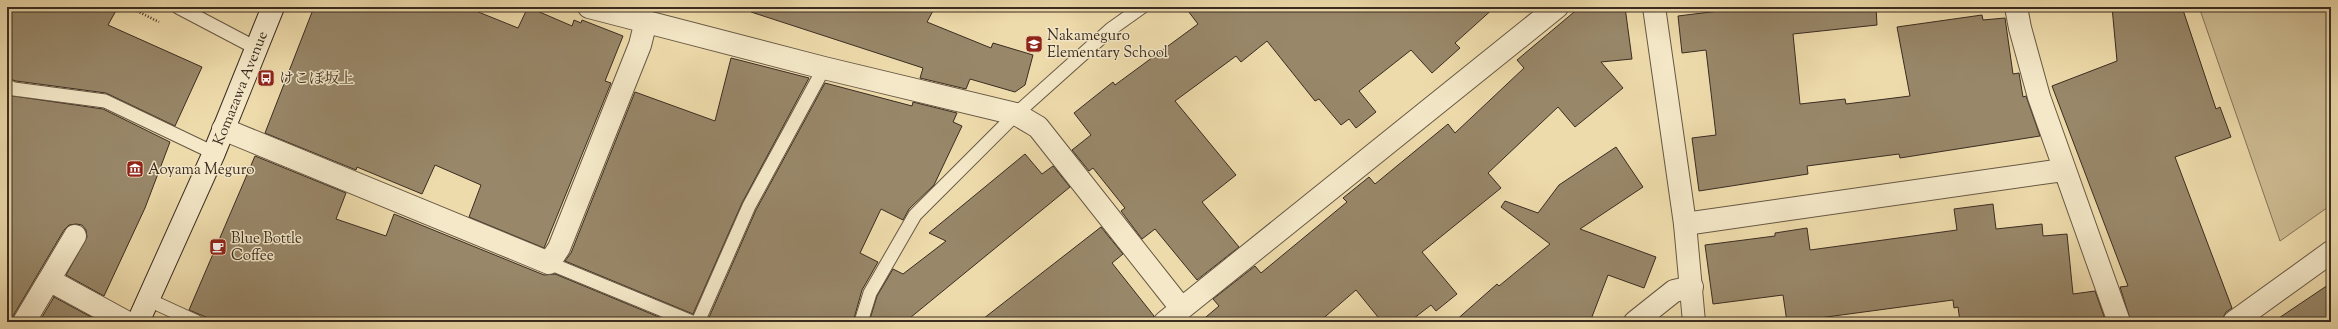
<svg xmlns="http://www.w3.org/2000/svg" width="2338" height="329" font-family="'Sorts Mill Goudy','Noto Serif JP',serif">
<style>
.green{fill:#cfbd94;stroke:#84745b}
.building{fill:#988769;stroke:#3a2c22}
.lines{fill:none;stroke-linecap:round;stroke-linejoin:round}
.service-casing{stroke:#675844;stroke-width:15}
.minor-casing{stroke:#675844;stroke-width:24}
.tertiary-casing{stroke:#675844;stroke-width:24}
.secondary-casing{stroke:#3a2c22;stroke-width:24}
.path{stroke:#3a2c22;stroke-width:2.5;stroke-dasharray:1 2;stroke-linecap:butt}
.service{stroke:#f4e8c8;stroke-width:13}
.minor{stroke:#f4e8c8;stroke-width:22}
.tertiary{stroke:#f4e8c8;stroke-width:22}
.secondary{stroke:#f4e8c8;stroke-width:22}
.labels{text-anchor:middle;stroke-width:3;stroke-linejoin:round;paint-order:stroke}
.poi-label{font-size:15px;fill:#3a2c22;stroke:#f4e8c8;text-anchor:start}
.street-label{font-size:15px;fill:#3a2c22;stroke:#f4e8c8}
</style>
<rect width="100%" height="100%" fill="#eedbab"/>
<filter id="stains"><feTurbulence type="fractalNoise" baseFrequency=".005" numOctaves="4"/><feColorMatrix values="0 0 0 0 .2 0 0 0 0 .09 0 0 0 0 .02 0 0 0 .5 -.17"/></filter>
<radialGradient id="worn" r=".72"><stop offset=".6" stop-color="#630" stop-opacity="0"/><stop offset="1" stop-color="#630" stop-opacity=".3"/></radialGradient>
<path class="green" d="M2199 7H2331V205L2280 241Z"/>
<path class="building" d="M7 7H118L108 25 202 67 175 126 106 93 16 81 7 78Z
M314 7H466L518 28 528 7 572 26 574 20 581 23 582 20 623 36 605 81 611 83 544 248 469 217 481 185 435 165 422 194 357 167 356 170 265 133Z
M752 7H935L927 22 991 48 993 43 1033 55 1025 85 1015 92 970 79 966 89 920 78 923 68 751 12Z
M1185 7H1495L1455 43 1460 48 1432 73 1411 50 1359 91 1376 112 1356 128 1349 119 1341 125 1319 99 1315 101 1267 41 1241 62 1236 56 1175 101 1236 175 1202 202 1239 247 1197 280 1155 229 1142 239 1121 211 1125 208 1093 168 1089 171 1072 150 1091 135 1074 113 1113 82 1115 85 1198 24Z
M1580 7H1625L1632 59 1601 62 1623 88 1575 127 1558 107 1488 173 1501 188 1422 252 1457 294 1436 311 1431 305 1409 322H1382L1356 290 1319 322H1200L1219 306 1213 299 1255 266 1261 273 1347 202 1343 198 1369 177 1375 184 1448 124 1455 133 1524 68 1517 60Z
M1751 7H1876L1877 25 1793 34 1800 104 1845 99 1846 104 1910 96 1897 27 1982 15 1983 20 2005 18 2013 74 2019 73 2023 97 2026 96 2040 136 1900 158 1899 154 1807 166 1808 174 1699 191 1692 138 1716 135 1706 50 1682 53 1678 16Z
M2112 7H2182L2216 109 2220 107 2231 137 2175 157 2232 308 2226 312 2222 320 2216 322H2131L2120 287 2128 286 2052 86 2117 61Z
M731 58 809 78 742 203 693 314 565 261 571 253 635 92 715 121Z
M825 83 912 106 913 102 957 113 953 122 962 126 934 185 909 209 903 220 881 209 860 253 878 262 862 290 853 322H707L756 210Z
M7 95 103 109 170 142 145 208 104 296 66 275 87 237 86 230 82 225 76 224 69 225 64 230 13 316 12 322H7Z
M1616 147 1643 187 1580 229 1656 257 1644 288 1608 275 1590 322H1454L1497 284 1499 286 1550 244 1501 207 1505 201 1538 213 1559 185Z
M1025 154 1042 174 1053 166 1070 187 905 322H869L877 296 893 269 903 274 946 241 929 233Z
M255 156 346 193 336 219 386 236 394 214 544 275 555 274 671 322H218L201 315 189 310Z
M1993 204 1996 229 2042 224 2043 236 2067 234 2073 294 2095 291 2106 322H1960L1958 307 1954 308 1953 300 1819 318V322H1787L1783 295 1713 304 1705 245 1775 236V233L1807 228 1810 250 1957 230 1954 209Z
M1101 227 1123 254 1112 263 1154 316 1153 322H979Z
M2331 283V322H2273Z
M54 297 93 318 91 322H39Z"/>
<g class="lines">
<defs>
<path id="service" d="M178 7 256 48
M7 86 14 89 105 101 214 153
M549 263 692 322
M149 300 197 322
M698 322 749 206 824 68
M861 322 870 293 915 215 1016 114 1111 29 1142 7"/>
<path id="minor" d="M589 7 824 68 1016 114 1038 127 1181 308
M2016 7 2020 28 2039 97 2119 322
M223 129 549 263 559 248 640 45 646 21
M1685 224 2063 170
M49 280 75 236
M24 322 49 280 126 322
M1165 322 1557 7
M1635 322 1674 291 1692 287
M2234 322 2331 252"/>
<path id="tertiary" d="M1654 7 1685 224 1694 322"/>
<path id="secondary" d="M138 322 214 153 273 7"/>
</defs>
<use href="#service" class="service-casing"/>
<use href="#minor" class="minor-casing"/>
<use href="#tertiary" class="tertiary-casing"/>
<use href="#secondary" class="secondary-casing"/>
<path class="path" d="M129 7 159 22"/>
<use href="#service" class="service"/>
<use href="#minor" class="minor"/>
<use href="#tertiary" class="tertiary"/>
<use href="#secondary" class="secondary"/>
</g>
<defs>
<symbol id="school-square" viewBox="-11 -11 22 22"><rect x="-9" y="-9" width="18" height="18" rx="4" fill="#8f2418" stroke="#f4e8c8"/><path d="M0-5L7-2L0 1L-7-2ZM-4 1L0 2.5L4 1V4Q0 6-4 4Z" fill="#fff"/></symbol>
<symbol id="bus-square" viewBox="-11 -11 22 22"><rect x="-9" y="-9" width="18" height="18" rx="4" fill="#8f2418" stroke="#f4e8c8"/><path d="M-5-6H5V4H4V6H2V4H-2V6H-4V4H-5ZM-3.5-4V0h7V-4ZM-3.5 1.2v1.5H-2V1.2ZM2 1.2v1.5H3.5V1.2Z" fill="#fff"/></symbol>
<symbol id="museum-square" viewBox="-11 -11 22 22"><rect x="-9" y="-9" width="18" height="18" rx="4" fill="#8f2418" stroke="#f4e8c8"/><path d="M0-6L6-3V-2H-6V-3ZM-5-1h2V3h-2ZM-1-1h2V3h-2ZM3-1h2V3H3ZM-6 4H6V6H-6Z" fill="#fff"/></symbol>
<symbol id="cafe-square" viewBox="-11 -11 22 22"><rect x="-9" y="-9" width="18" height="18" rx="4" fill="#8f2418" stroke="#f4e8c8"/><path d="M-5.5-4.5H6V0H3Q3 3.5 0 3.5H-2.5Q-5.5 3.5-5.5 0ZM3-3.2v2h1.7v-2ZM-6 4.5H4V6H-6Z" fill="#fff"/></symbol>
</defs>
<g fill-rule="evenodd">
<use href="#school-square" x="1024" y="34" width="20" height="20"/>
<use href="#bus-square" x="256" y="68" width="20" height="20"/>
<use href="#museum-square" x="125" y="159" width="20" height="20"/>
<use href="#cafe-square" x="208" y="237" width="20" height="20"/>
</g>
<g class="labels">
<g class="poi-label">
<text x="1047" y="40">Nakameguro<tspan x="1047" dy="17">Elementary School</tspan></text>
<text x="279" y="83">けこぼ坂上</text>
<text x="148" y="174">Aoyama Meguro</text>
<text x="231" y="243">Blue Bottle<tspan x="231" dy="17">Coffee</tspan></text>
</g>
<g class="street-label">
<text transform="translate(240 88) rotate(-68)" y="5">Komazawa Avenue</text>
</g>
</g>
<rect width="2338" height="329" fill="none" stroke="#eedbab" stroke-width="24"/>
<rect x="8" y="8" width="2322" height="313" fill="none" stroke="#3a2c22" stroke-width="2"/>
<rect x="12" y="12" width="2314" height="305" fill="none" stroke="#3a2c22"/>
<rect width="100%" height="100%" filter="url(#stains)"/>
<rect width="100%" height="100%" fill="url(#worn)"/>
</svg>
